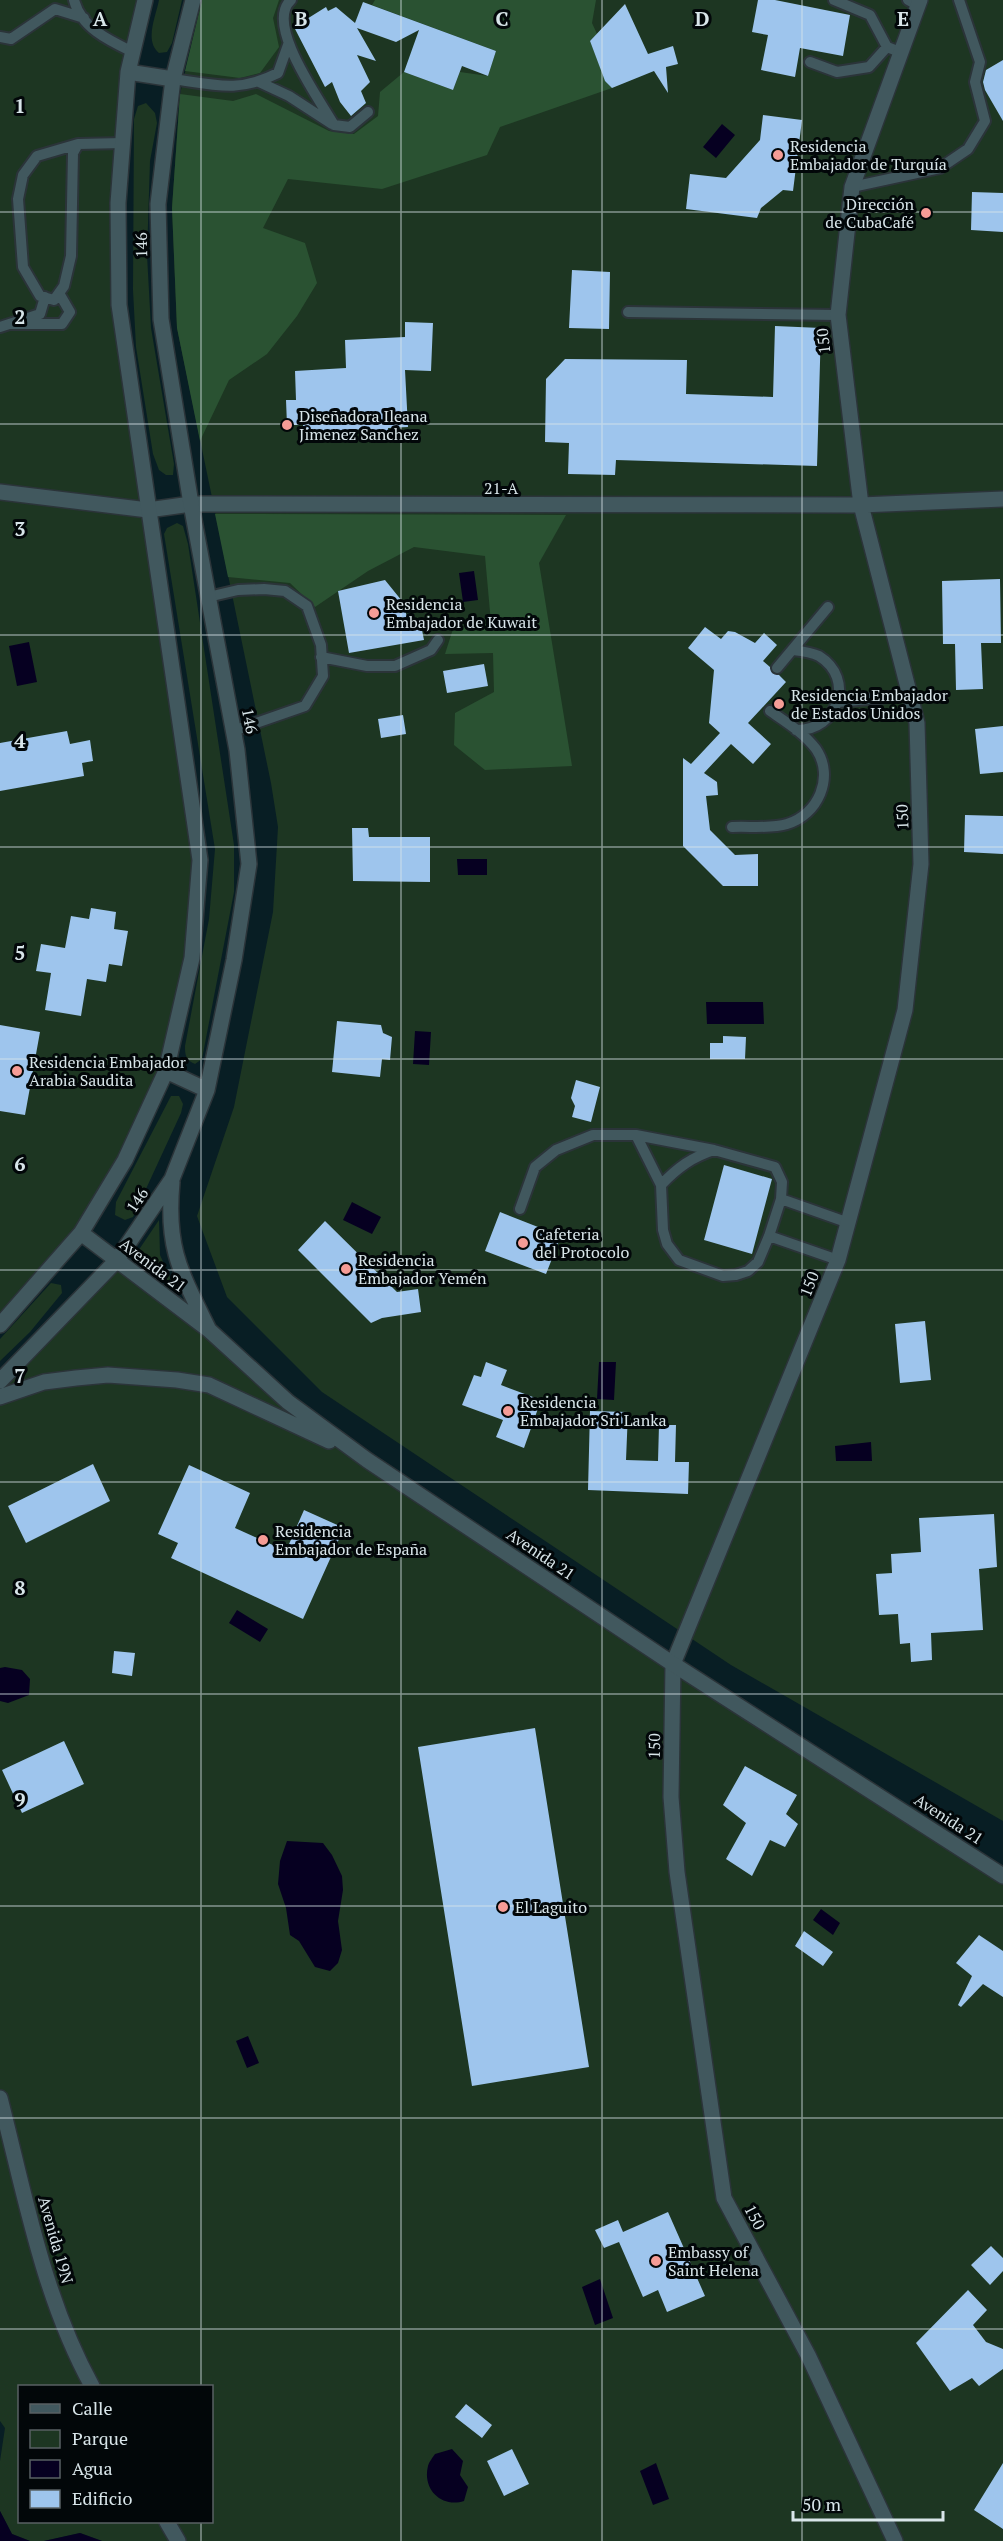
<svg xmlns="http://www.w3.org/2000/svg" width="1003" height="2541" font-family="'PT Serif',serif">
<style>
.green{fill:#1d3622;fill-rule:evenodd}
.forest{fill:#2a5232}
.water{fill:#060021}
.building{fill:#9ec5ed}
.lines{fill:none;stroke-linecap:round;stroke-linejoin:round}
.service-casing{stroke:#2b3439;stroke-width:14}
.minor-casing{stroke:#2b3439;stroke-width:18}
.secondary-casing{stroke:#2b3439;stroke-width:18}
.service{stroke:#41585e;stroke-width:10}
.minor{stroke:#41585e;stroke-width:15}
.secondary{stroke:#41585e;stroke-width:15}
.grid{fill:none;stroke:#d8e5e9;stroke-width:1.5;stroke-opacity:0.55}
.poi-dot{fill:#f59c96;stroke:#020709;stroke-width:2}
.labels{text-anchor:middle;stroke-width:6;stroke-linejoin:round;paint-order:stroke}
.poi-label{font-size:16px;fill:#d8e5e9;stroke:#020709;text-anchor:start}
.street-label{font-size:16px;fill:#d8e5e9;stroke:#020709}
.grid-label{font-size:20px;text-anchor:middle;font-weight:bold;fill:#d8e5e9;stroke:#020709;stroke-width:6;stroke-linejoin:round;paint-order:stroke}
</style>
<rect width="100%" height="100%" fill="#081e24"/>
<path class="green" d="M0 0H145L128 73 119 305 200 860 192 958 166 1071 81 1233 0 1325Z
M159 0H182L172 43 167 52 159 53C144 41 156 16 159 0Z
M202 0H1003V1821L731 1665 322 1392 227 1297 197 1216 234 1107 273 912 278 827 271 783 177 328 172 208 180 94Z
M146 103 155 113 157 123 150 161 147 255 151 328 174 464 173 475H166L159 470 153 454 136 347 133 290 134 119 138 106Z
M177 523 183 526 188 544 234 845V892L202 1059 195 1064C186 1060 185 1056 185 1046L209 919 215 849 164 534 167 528Z
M171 1096H179L183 1104 181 1113 133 1217 125 1220 115 1215 116 1202Z
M159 1220 160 1255 175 1288 136 1254Z
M117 1260 288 1402 1003 1876V2541H102L80 2533 44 2541H30L12 2534 0 2511V2461L5 2428 0 2421V1381ZM20 2386H212V2522H20Z
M51 1283 61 1285 62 1293 30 1332 0 1361V1339Z"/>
<path class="forest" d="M202 0H279L273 18 279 47 260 73 240 78 185 71Z
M375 0H596L592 23 597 34 590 41 605 80 612 88 500 127 487 155 382 189 288 179 263 228 305 243 317 283 297 316 267 354 229 380 200 441 177 328 172 208 180 94 233 101 256 94 329 131 354 134 378 116 380 92 404 72 453 90 460 72 488 76 496 51 372 5Z
M215 514 566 515 539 563 572 766 485 770 454 745 455 713 494 692 493 653 445 654 453 629 491 623 485 556 414 547 368 571 315 607 290 583 228 577Z"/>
<path class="water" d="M722 124 735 135 716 158 703 147Z
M474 571 478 600 463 602 459 573Z
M29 642 37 682 17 686 9 646Z
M457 859H487V875H458Z
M706 1002H763L764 1024H707Z
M415 1031 431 1032 429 1065 413 1064Z
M352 1202 381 1217 372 1234 343 1220Z
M599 1362H616L614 1400 597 1399Z
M871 1442 872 1461H836L835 1446Z
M237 1610 268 1629 260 1642 229 1623Z
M5 1667 22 1670 30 1679 29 1695 8 1703 0 1701V1668Z
M287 1841 323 1843 332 1855 342 1876 343 1890 338 1921 342 1950 338 1963 330 1971 315 1967 299 1941 290 1935 286 1908 278 1884 280 1861Z
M821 1909 840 1923 833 1935 813 1920Z
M248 2036 259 2063 247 2068 236 2041Z
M600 2279 613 2318 595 2325 582 2287Z
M452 2449 463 2461 460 2475 468 2487 464 2501C442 2508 422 2490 428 2466 429 2462 433 2457 435 2454Z
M656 2463 669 2499 653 2505 640 2471Z
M0 2511 12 2534 30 2541H0Z
M80 2533 102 2541H44Z"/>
<path class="building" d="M758 0H775L850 15 843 56 800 48 795 77 761 70 768 35 752 32Z
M363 2 496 51 488 76 462 66 453 90 404 72 419 30 396 42 357 28 376 61 357 55 370 82 361 91 366 103 351 116 340 102 332 82 325 87 294 27 326 7 328 11 336 7 355 23Z
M625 4 648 54 673 46 678 64 666 67 668 93 654 71 612 88 605 81 590 41Z
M1003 60V121L985 90 983 82 986 70Z
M763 115 802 120 793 191 783 190 761 208 757 218 686 209 690 174 726 178 760 140Z
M972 192 1003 193V232L971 230Z
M572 270 610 272 609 329 569 328Z
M405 322 433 323 431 371 405 370 408 427 388 428 389 438 372 439 371 429 328 431V441L304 442 303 425H287L286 400H296L295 371 346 368 345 340 405 337Z
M775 326 821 328 817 466 616 460 615 475 568 474 569 443 545 442 546 379 565 359 687 360 686 394 773 397Z
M1000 579 1001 643H981L983 689 956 690 955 644H943L942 581Z
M385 580 402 601 410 626 421 625 424 640 349 653 338 591Z
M705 627 721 639 728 631 735 632 755 643 764 633 777 645 763 661 770 667 772 673 779 675 786 682 748 723 771 744 753 764 731 744 704 773 717 782 718 795 706 796 710 830 735 855 758 854V886H723L683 846V758L691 764 720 733 709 723 714 670 688 648Z
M484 664 488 686 447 693 443 671Z
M403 715 406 734 381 738 378 719Z
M1003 726V772L980 774 975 729Z
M67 731 70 744 90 740 93 761 82 763 84 776 0 791V743Z
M965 815 1003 816V854L964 852Z
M352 828H368L369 837H430V882L353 881Z
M91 908 116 912 114 929 128 931 122 966 109 964 106 982 87 979 81 1016 45 1010 51 973 36 971 41 944 65 948 71 916 89 919Z
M337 1021 381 1025 383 1033 392 1037 390 1060 382 1059 380 1077 332 1072Z
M0 1025 40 1032 25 1115 0 1111Z
M723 1036 746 1037 745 1059H710V1043H723Z
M576 1080 600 1087 591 1122 572 1117 575 1106 571 1098Z
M724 1165 772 1179 752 1254 704 1240Z
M500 1212 561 1236 546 1274 485 1251Z
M325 1221 397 1292 418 1289 421 1312 382 1318 371 1323 298 1250Z
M925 1321 931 1380 900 1383 895 1324Z
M486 1362 507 1370 501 1385 541 1400 524 1448 496 1437 503 1420 462 1405 474 1375 481 1377Z
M590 1411 628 1412 626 1460 658 1461 659 1425H676L675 1462H689L688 1494 588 1490Z
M93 1464 110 1501 26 1543 8 1506Z
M189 1465 250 1493 235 1528 286 1551 304 1510 344 1528 303 1619 171 1558 178 1543 158 1534Z
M994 1514 997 1567 979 1569 983 1630 931 1633 932 1660 911 1662 910 1643 900 1644 898 1614 879 1615 876 1574 892 1573 891 1554 921 1552 919 1518Z
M114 1651 135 1653 132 1676 112 1673Z
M535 1728 589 2067 472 2086 418 1747Z
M64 1741 84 1784 22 1813 2 1770Z
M745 1766 797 1795 786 1814 798 1824 785 1847 770 1840 752 1876 726 1859 746 1823 723 1805Z
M804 1931 833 1952 823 1966 795 1946Z
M979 1935 1003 1951V1997L983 1984 961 2007 958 2005 972 1976 956 1963Z
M668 2212 705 2296 667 2312 658 2290 643 2297 619 2242 604 2248 595 2230 618 2220 623 2232Z
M991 2246 1003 2258V2271L990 2285 971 2265Z
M968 2290 987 2310 973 2325 986 2342 1003 2349V2369L979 2386 972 2378 950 2391 916 2343Z
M466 2404 492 2425 482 2438 455 2417Z
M512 2449 529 2484 504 2496 487 2461Z
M1003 2463V2529L974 2510Z"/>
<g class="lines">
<defs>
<path id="service" d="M74 0C81 28 110 41 133 52
M291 0C264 24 320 100 334 125L350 127 368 112
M834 0 870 15 887 47
M908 0 917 5
M0 37 11 39 55 9 84 18
M810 62 837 72 869 67 887 47 900 52
M173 79C215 85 239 93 278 73L288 45
M259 82 289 96 332 124
M78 144 73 153 71 256 64 286 54 300 40 296 23 267 18 199 23 175 37 156 78 144 123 143
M852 187 940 168 968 149 985 121 975 82 980 62 959 0
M628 312 838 315
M12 324H62L70 312 59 293
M0 327 40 314 45 297
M208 597 238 590 264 589 285 591 307 606 321 645 323 676 305 706 233 731
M792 650C801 651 811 652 819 656 856 679 838 731 796 730
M321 657 367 666H395L431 650 438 640
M777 668 828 607
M838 702 909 695
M732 827C749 826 771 829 787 824 818 815 835 777 816 749 804 733 786 722 770 711
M636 1135 661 1185
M781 1199 849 1223
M520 1209 535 1167 556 1150 593 1135H636L714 1150 775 1167 782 1182 781 1199 769 1236 758 1262 748 1271 736 1275 723 1276 679 1260 667 1244 663 1230 661 1185C677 1168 692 1157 714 1150
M769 1236 838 1260"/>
<path id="minor" d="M0 492 148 510 191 504 861 505 1003 499
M0 2098C25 2195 43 2297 92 2386
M167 2522 178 2541
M895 2541 808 2355 724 2198 677 1872 671 1797 673 1664 838 1260 905 1010 921 864 917 723 861 505 838 315 852 187 920 0"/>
<path id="secondary" d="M128 72 173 79
M166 1071 207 1090
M172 1182C166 1248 180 1271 208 1328
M81 1233 209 1330 288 1402 367 1460 673 1664 1003 1876
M0 1325 81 1233 125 1160 166 1071 192 958 200 860 119 305 118 203 128 72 145 0
M0 1381 117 1260 172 1179 207 1090 234 960 249 864 237 750 191 504 161 319 158 204 173 79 193 0
M0 1397 44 1382 76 1378 108 1375 177 1380 209 1385 329 1441"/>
</defs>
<use href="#service" class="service-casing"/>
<use href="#minor" class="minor-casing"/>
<use href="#secondary" class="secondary-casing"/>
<use href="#service" class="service"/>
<use href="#minor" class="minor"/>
<use href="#secondary" class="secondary"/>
</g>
<path class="grid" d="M201 0V2386M401 0V2541M602 0V2541M802 0V2541M0 212H1003M0 424H1003M0 635H1003M0 847H1003M0 1059H1003M0 1270H1003M0 1482H1003M0 1694H1003M0 1906H1003M0 2118H1003M0 2329H1003M201 2522V2541"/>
<g class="poi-dot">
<circle cx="778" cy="155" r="6"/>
<circle cx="926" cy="213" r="6"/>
<circle cx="287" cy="425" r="6"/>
<circle cx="374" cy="613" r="6"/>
<circle cx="779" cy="704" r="6"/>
<circle cx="17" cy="1071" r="6"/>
<circle cx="523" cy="1243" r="6"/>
<circle cx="346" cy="1269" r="6"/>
<circle cx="508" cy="1411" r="6"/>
<circle cx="263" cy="1540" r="6"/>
<circle cx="503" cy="1907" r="6"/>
<circle cx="656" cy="2261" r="6"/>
</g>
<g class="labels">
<g class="poi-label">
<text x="790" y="152">Residencia<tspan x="790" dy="18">Embajador de Turquía</tspan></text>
<text x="914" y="210" text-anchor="end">Dirección<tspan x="914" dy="18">de CubaCafé</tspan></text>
<text x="299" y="422">Diseñadora Ileana<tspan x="299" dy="18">Jimenez Sanchez</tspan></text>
<text x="386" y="610">Residencia<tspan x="386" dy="18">Embajador de Kuwait</tspan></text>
<text x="791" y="701">Residencia Embajador<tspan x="791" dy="18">de Estados Unidos</tspan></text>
<text x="29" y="1068">Residencia Embajador<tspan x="29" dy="18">Arabia Saudita</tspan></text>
<text x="535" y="1240">Cafeteria<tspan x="535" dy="18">del Protocolo</tspan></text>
<text x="358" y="1266">Residencia<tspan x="358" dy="18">Embajador Yemén</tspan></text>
<text x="520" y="1408">Residencia<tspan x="520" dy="18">Embajador Sri Lanka</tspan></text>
<text x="275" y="1537">Residencia<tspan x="275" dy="18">Embajador de España</tspan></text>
<text x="515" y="1913">El Laguito</text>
<text x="668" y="2258">Embassy of<tspan x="668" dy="18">Saint Helena</tspan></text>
</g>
<g class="street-label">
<text transform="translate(141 245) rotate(-91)" y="6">146</text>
<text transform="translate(823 341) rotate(-97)" y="6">150</text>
<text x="501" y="494">21-A</text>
<text transform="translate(250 721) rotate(79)" y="6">146</text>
<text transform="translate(902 817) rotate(-92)" y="6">150</text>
<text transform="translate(137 1200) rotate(-56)" y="6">146</text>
<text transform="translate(153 1265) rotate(37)" y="6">Avenida 21</text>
<text transform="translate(809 1284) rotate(-69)" y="6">150</text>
<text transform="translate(541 1554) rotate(34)" y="6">Avenida 21</text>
<text transform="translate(654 1746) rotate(-89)" y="6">150</text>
<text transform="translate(949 1819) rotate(33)" y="6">Avenida 21</text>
<text transform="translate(755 2217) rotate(62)" y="6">150</text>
<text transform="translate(56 2240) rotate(74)" y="6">Avenida 19N</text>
</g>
</g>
<g class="grid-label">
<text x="100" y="26">A</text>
<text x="301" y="26">B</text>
<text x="502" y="26">C</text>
<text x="702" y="26">D</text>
<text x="903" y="26">E</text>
<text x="20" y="113">1</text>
<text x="20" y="324">2</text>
<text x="20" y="536">3</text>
<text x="20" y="748">4</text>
<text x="20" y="960">5</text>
<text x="20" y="1171">6</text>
<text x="20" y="1383">7</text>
<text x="20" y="1595">8</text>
<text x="20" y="1807">9</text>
</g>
<rect x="18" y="2385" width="195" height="138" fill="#020709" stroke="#586063" stroke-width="1.5"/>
<rect x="30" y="2404" width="30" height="9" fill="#41585e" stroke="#586063" stroke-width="1.5"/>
<text x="72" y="2415" font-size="18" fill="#d8e5e9">Calle</text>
<rect x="30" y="2430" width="30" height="18" fill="#1d3622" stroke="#586063" stroke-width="1.5"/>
<text x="72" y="2445" font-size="18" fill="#d8e5e9">Parque</text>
<rect x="30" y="2460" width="30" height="18" fill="#060021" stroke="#586063" stroke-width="1.5"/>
<text x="72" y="2475" font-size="18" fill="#d8e5e9">Agua</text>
<rect x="30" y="2490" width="30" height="18" fill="#9ec5ed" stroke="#586063" stroke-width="1.5"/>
<text x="72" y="2505" font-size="18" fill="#d8e5e9">Edificio</text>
<path d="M793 2511v9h150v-9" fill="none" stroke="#d8e5e9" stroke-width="3"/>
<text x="802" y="2511" font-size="18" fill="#d8e5e9" stroke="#020709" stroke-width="4.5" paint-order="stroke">50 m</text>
</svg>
